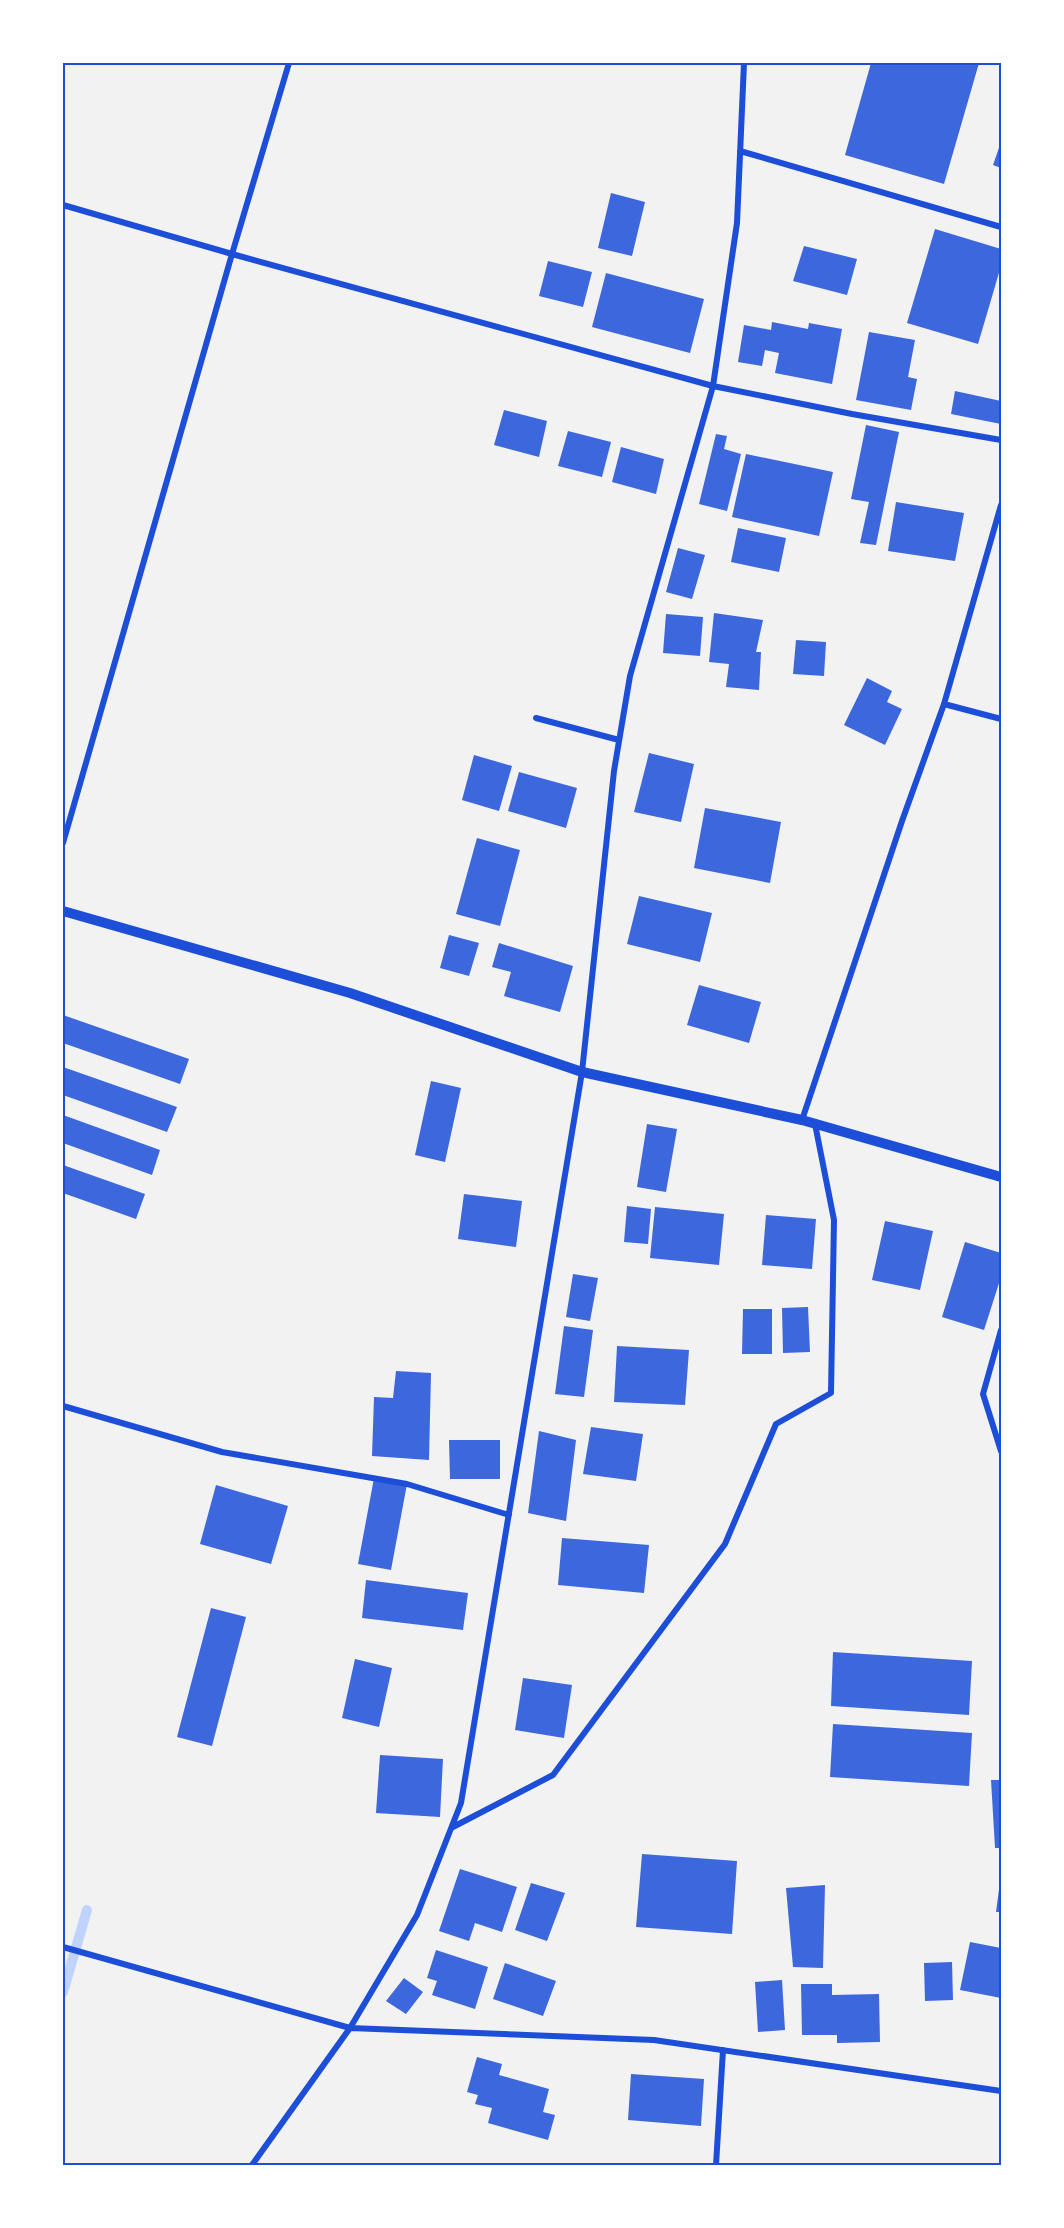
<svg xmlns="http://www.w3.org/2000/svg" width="1064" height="2228" font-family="'Nunito Sans',sans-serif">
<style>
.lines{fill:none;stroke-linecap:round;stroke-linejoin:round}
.stream{stroke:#bfd3fe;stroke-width:10}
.building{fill:#3d67dc}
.minor{stroke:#1d4ed8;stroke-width:6}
.tertiary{stroke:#1d4ed8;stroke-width:10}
.neatline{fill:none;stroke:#1d4ed8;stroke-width:2}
</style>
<rect width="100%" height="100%" fill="#f2f2f2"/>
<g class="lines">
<path class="stream" d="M63 1992 87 1910"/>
</g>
<path class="building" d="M871 63H979L944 184 845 155Z
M1001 142V168L993 165Z
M611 193 645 202 632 256 598 248Z
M935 229 1001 249V266L978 344 907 323Z
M804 246 857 259 847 295 793 281Z
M548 261 592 272 583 307 539 296Z
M606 273 704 299 690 353 592 327Z
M772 322 808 329 809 323 842 329 832 384 775 373 779 353 765 350 762 366 738 362 744 325 771 330Z
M869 332 915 340 908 377 917 379 911 410 856 400Z
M955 391 1001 401V424L951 414Z
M504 410 547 421 539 457 494 445Z
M866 425 899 432 876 545 860 543 869 502 851 499Z
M568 431 611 442 602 477 558 466Z
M716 434 727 436 724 449 741 454 727 511 699 504Z
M621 447 664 459 656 494 612 482Z
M746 454 833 472 819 536 732 517Z
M896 502 964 513 955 561 888 551Z
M738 528 786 538 779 572 731 562Z
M678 548 705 555 692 599 666 592Z
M714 613 763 620 756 652H761L759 690 726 687 729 664 709 662Z
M666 614 703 617 700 656 663 653Z
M796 640 826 642 824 676 793 674Z
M867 678 892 691 887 702 902 709 885 745 844 725Z
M649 753 694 764 681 822 634 812Z
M474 755 512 766 499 811 462 800Z
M519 772 577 788 566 828 508 811Z
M705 808 781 822 770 883 694 868Z
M477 838 520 850 500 926 456 914Z
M639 896 712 913 700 962 627 944Z
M449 935 479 943 469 976 440 968Z
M499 943 573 966 560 1012 504 996 511 972 492 967Z
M699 985 761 1002 749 1043 687 1025Z
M63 1015 189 1059 180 1084 63 1043Z
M63 1067 177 1107 167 1132 63 1095Z
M431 1081 461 1088 445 1162 415 1155Z
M63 1115 160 1150 152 1175 63 1143Z
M647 1124 677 1129 666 1192 637 1187Z
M63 1165 145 1194 136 1219 63 1193Z
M464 1194 522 1201 516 1247 458 1239Z
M627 1206 651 1209 648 1244 624 1242Z
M655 1207 724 1214 719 1265 650 1258Z
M766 1215 816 1219 812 1269 762 1265Z
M885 1221 933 1231 920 1290 872 1280Z
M965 1242 1001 1253V1277L984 1330 942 1317Z
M573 1274 598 1278 590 1321 566 1317Z
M808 1307 810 1352 783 1353 782 1308Z
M743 1309H772V1354H742Z
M564 1326 593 1330 584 1397 555 1394Z
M617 1346 689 1350 685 1405 614 1402Z
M396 1371 431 1373 429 1460 372 1456 374 1397 393 1398Z
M591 1427 643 1434 636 1481 583 1474Z
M539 1431 576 1440 566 1521 528 1513Z
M449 1440H500V1479H450Z
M374 1478 407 1484 391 1570 358 1564Z
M216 1485 288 1506 271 1564 200 1544Z
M562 1538 649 1545 644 1593 558 1585Z
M366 1580 468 1593 463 1630 362 1618Z
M211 1608 246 1617 212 1746 177 1737Z
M833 1652 972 1661 969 1715 831 1706Z
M355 1659 392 1668 379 1727 342 1718Z
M523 1678 572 1685 564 1738 515 1730Z
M833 1724 972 1733 969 1786 830 1777Z
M380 1755 443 1759 440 1817 376 1813Z
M991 1780H1001V1848H995Z
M642 1854 737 1861 732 1934 636 1927Z
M460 1869 517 1887 502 1932 475 1923 469 1941 439 1931Z
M1000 1882H1001V1912H996Z
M531 1883 565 1893 547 1941 515 1930Z
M825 1885 823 1968 793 1967 786 1888Z
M970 1942 1001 1948V1998L960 1990Z
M436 1950 488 1967 475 2009 432 1995 437 1981 427 1978Z
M952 1962 953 2000 925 2001 924 1963Z
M505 1963 556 1981 543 2016 493 1999Z
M404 1978 423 1992 406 2014 386 2001Z
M782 1980 785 2030 758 2032 755 1982Z
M801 1984H832V1995L879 1994 880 2042 837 2043V2035H802Z
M477 2057 502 2064 499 2075 549 2089 543 2112 555 2115 548 2140 488 2123 492 2108 475 2104 478 2095 467 2092Z
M631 2074 704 2079 701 2126 628 2120Z"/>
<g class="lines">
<path class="minor" d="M740 151 1001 227
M63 205 232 254 713 386 852 414 1001 440
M944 704 1001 719
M536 718 619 740
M63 843 232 254 289 63
M802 1120 902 821 944 704 1001 505
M1001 1330 983 1394 1001 1451
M63 1406 222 1452 407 1484 509 1515
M453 1827 553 1775 725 1544 776 1424 831 1393 834 1220 815 1124
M63 1947 350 2028 654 2040 1001 2091
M252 2165 350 2028 417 1915 461 1803 582 1072 614 771 630 676 713 386 737 223 744 63
M716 2165 723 2050"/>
<path class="tertiary" d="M63 911 350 993 582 1072 802 1120 1001 1177"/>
</g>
<rect width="1064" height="2228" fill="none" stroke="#ffffff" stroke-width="129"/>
<rect x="64" y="64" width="936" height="2100" class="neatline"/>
</svg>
